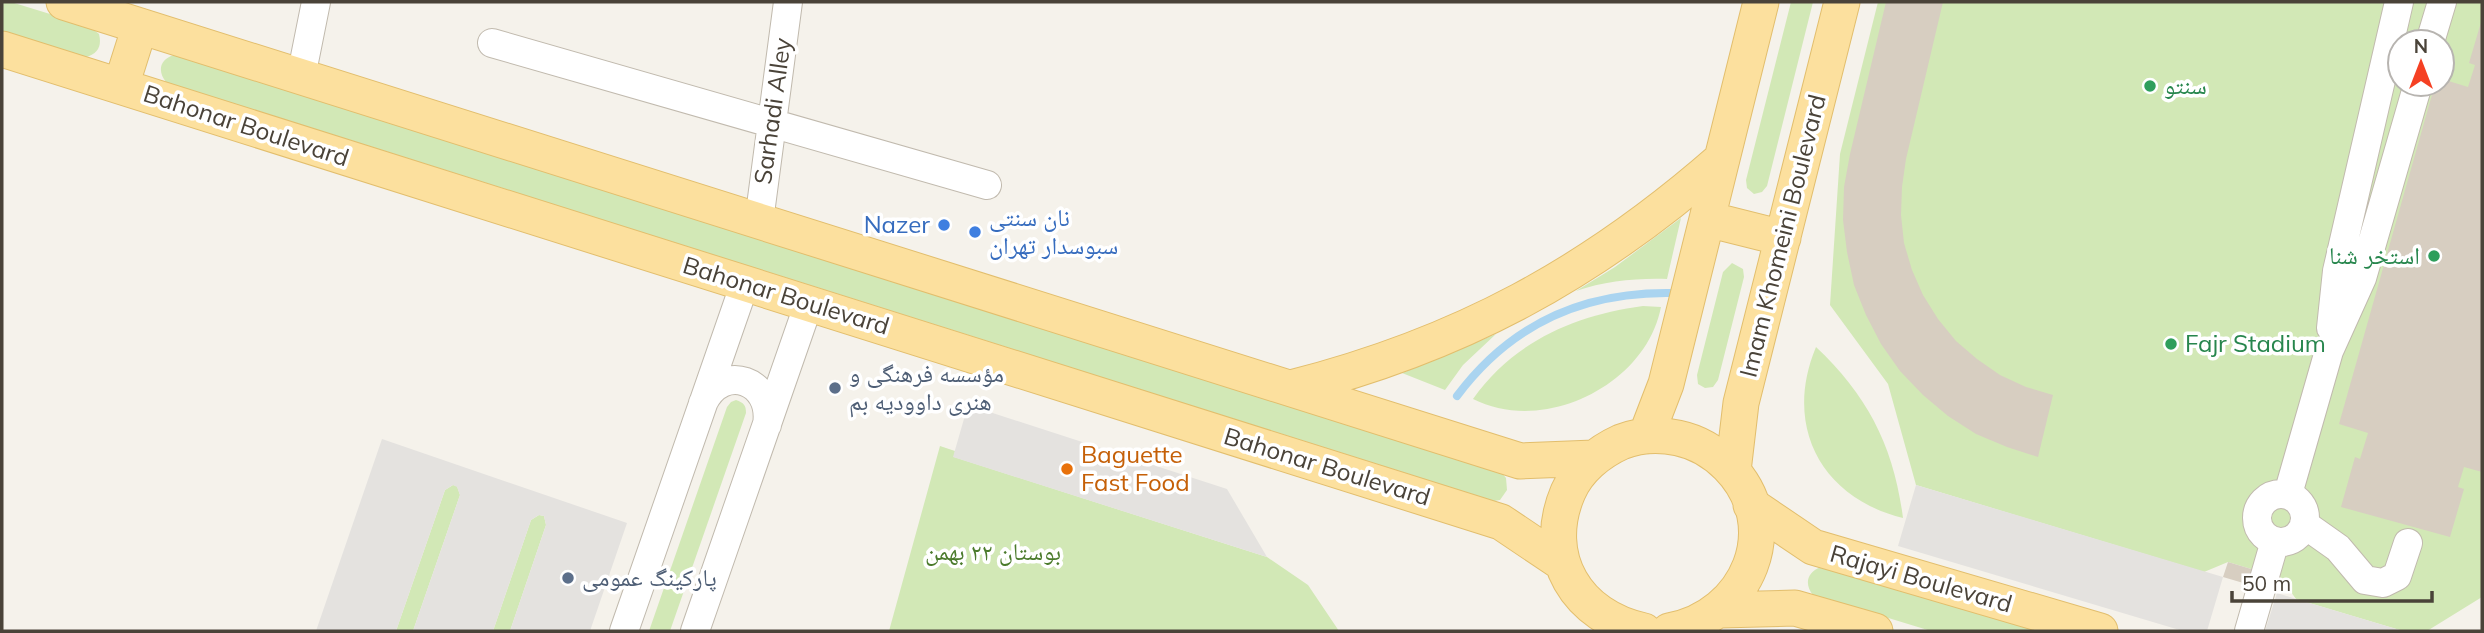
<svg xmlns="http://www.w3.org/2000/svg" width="2484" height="633" font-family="Mulish,'Noto Naskh Arabic',sans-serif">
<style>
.green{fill:#d2e8b6;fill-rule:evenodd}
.parking{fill:#e4e2df}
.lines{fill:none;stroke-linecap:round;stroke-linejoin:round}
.stream{stroke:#aad4f0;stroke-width:8}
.building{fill:#d7cec1}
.minor-casing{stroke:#c1baae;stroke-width:30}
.major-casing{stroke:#e2be6d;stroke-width:37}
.minor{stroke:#fff;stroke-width:28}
.major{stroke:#fce09e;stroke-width:35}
.leisure-dot{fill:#2e9e5b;stroke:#fff;stroke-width:2.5}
.shop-dot{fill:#3f7fe0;stroke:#fff;stroke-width:2.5}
.service-dot{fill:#5c6f8a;stroke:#fff;stroke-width:2.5}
.food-dot{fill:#e8710a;stroke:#fff;stroke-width:2.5}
.labels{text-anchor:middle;stroke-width:7;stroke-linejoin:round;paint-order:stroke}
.leisure-label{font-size:24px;fill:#27864d;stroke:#fff;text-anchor:start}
.street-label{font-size:24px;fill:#4a4339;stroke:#fff}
.shop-label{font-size:24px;fill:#366cbe;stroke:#fff;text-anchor:start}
.service-label{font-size:24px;fill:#4e5e75;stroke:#fff;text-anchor:start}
.food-label{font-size:24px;fill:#c56008;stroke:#fff;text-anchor:start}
.park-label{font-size:24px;fill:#4b7b2c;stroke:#fff}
</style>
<rect width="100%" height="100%" fill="#f5f2eb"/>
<path class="green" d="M2 2H11L89 26 99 34C102 46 98 54 86 57L2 32Z
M1791 2H1813L1767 186 1762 192 1754 194 1747 188 1746 180Z
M1878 2H2482V597L2427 631H2403L2296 599 2281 578 2228 562 2204 572 1916 485 1888 384 1830 305 1840 154ZM2400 42H2442V84H2400Z
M174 55 1502 473 1506 478 1507 490 1500 500 1494 501 166 82C157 71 160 59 174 55Z
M1681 218 1667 279C1637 278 1605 281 1576 291L1615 267Z
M1732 263 1743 269 1744 277 1718 380 1713 387 1705 388 1698 384 1697 375 1723 272Z
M1643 306 1661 307C1646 385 1544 435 1473 399 1513 342 1575 315 1643 306Z
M1496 334 1463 365 1445 390 1402 373Z
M1816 347C1868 396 1894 447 1903 518 1821 498 1783 426 1816 347Z
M736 400C744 403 746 405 746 413L670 631H649L727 407 731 402Z
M940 446 955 451 954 457 1267 557 1308 585 1339 631H889Z
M453 485 457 486 460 495 413 631H396L445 490Z
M539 515 544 516 546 525 510 631H493L531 520Z
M1821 567 2043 631H1931L1813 595C1804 584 1807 572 1821 567Z"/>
<path class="parking" d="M968 405 1227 489 1267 557 953 457Z
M382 439 627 523 590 631H510L546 525 544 516 539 515 531 520 493 631H413L460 495 457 487 453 485 445 490 396 631H316Z
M1916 485 2223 577 2207 631H2183L1898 546Z
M2277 593 2296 599 2403 631H2265Z"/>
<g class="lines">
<path class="stream" d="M1457 396C1510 325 1581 292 1670 293"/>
</g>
<path class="building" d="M1886 2H1943L1906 159 1902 187 1901 215 1904 243 1912 270 1923 295 1938 319 1956 341 1977 359 2000 375 2026 387 2053 395 2038 457 2007 447 1976 434 1948 416 1923 395 1900 371 1881 344 1866 315 1854 285 1847 252 1843 220 1844 187 1850 154Z
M2482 19V472L2464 467 2458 487 2464 489 2450 537 2341 507 2355 457 2360 459 2368 433 2339 424 2435 84H2442V79L2468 87 2475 65 2469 63Z
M2228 562 2281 578 2277 593 2223 577Z"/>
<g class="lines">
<defs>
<path id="minor" d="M2430 42 2442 2
M492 43 987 185
M301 77 316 2
M759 221 788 2
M2331 328 2337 271 2399 2
M703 403C723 362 774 380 767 425
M2288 494 2329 351 2362 278 2418 84
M2257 518a24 24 0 1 1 48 0a24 24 0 1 1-48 0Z
M2304 524 2338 548 2365 580 2383 583 2397 576 2408 543
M624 631 745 283
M695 631 809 303
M2249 631 2275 541"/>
<path id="major" d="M64 2 1520 461 1594 458
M2 49 1501 522 1562 563
M121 86 140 26
M1707 219 1783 238
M1291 388C1460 345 1591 274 1722 159
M1646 436 1666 384 1761 2
M1733 471 1741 403 1842 2
M1751 505 1813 547 2100 631
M1720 610 1795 608 1875 631
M1644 631C1577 617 1540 557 1568 492 1578 469 1599 452 1621 442 1639 435 1659 434 1678 438 1697 442 1714 452 1728 466 1787 526 1748 617 1669 631"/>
</defs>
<use href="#minor" class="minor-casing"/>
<use href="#major" class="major-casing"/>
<use href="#minor" class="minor"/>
<use href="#major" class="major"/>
</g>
<g class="leisure-dot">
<circle cx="2150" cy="86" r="7"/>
<circle cx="2434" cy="256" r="7"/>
<circle cx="2171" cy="344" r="7"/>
</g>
<g class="shop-dot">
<circle cx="944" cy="225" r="7"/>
<circle cx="975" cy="232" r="7"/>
</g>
<g class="service-dot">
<circle cx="835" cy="388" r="7"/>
<circle cx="568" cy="578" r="7"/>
</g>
<circle class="food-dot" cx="1067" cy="469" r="7"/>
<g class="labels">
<g class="leisure-label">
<text x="2164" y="94">سنتو</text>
<text x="2420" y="264" text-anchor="end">استخر شنا</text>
<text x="2185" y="352">Fajr Stadium</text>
</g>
<g class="street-label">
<text transform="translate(773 111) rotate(-82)" y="8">Sarhadi Alley</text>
<text transform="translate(246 126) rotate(18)" y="8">Bahonar Boulevard</text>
<text transform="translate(1783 236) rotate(-76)" y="8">Imam Khomeini Boulevard</text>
<text transform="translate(786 296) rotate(17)" y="8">Bahonar Boulevard</text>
<text transform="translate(1327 467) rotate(17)" y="8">Bahonar Boulevard</text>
<text transform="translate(1921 579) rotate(16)" y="8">Rajayi Boulevard</text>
</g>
<g class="shop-label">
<text x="989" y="226">نان سنتی<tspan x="989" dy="28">سبوسدار تهران</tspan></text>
<text x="930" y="233" text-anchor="end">Nazer</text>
</g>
<g class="service-label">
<text x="849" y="382">مؤسسه فرهنگی و<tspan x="849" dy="28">هنری داوودیه بم</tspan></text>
<text x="582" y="586">پارکینگ عمومی</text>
</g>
<g class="food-label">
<text x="1081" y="463">Baguette<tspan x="1081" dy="28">Fast Food</tspan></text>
</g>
<g class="park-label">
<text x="993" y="560">بوستان ۲۲ بهمن</text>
</g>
</g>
<rect width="2484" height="633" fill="none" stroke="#4a4339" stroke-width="7"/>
<g transform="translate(2421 63)"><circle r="33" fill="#ffffff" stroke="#b7b4b0" stroke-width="2"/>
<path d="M0-5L12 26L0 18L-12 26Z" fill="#f54023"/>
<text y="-10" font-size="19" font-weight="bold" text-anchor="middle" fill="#4a4339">N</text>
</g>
<path d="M2232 591v10h200v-10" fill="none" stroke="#4a4339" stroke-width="3.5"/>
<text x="2242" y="591" font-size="21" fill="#4a4339" stroke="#ffffff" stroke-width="5" paint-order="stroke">50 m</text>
</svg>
